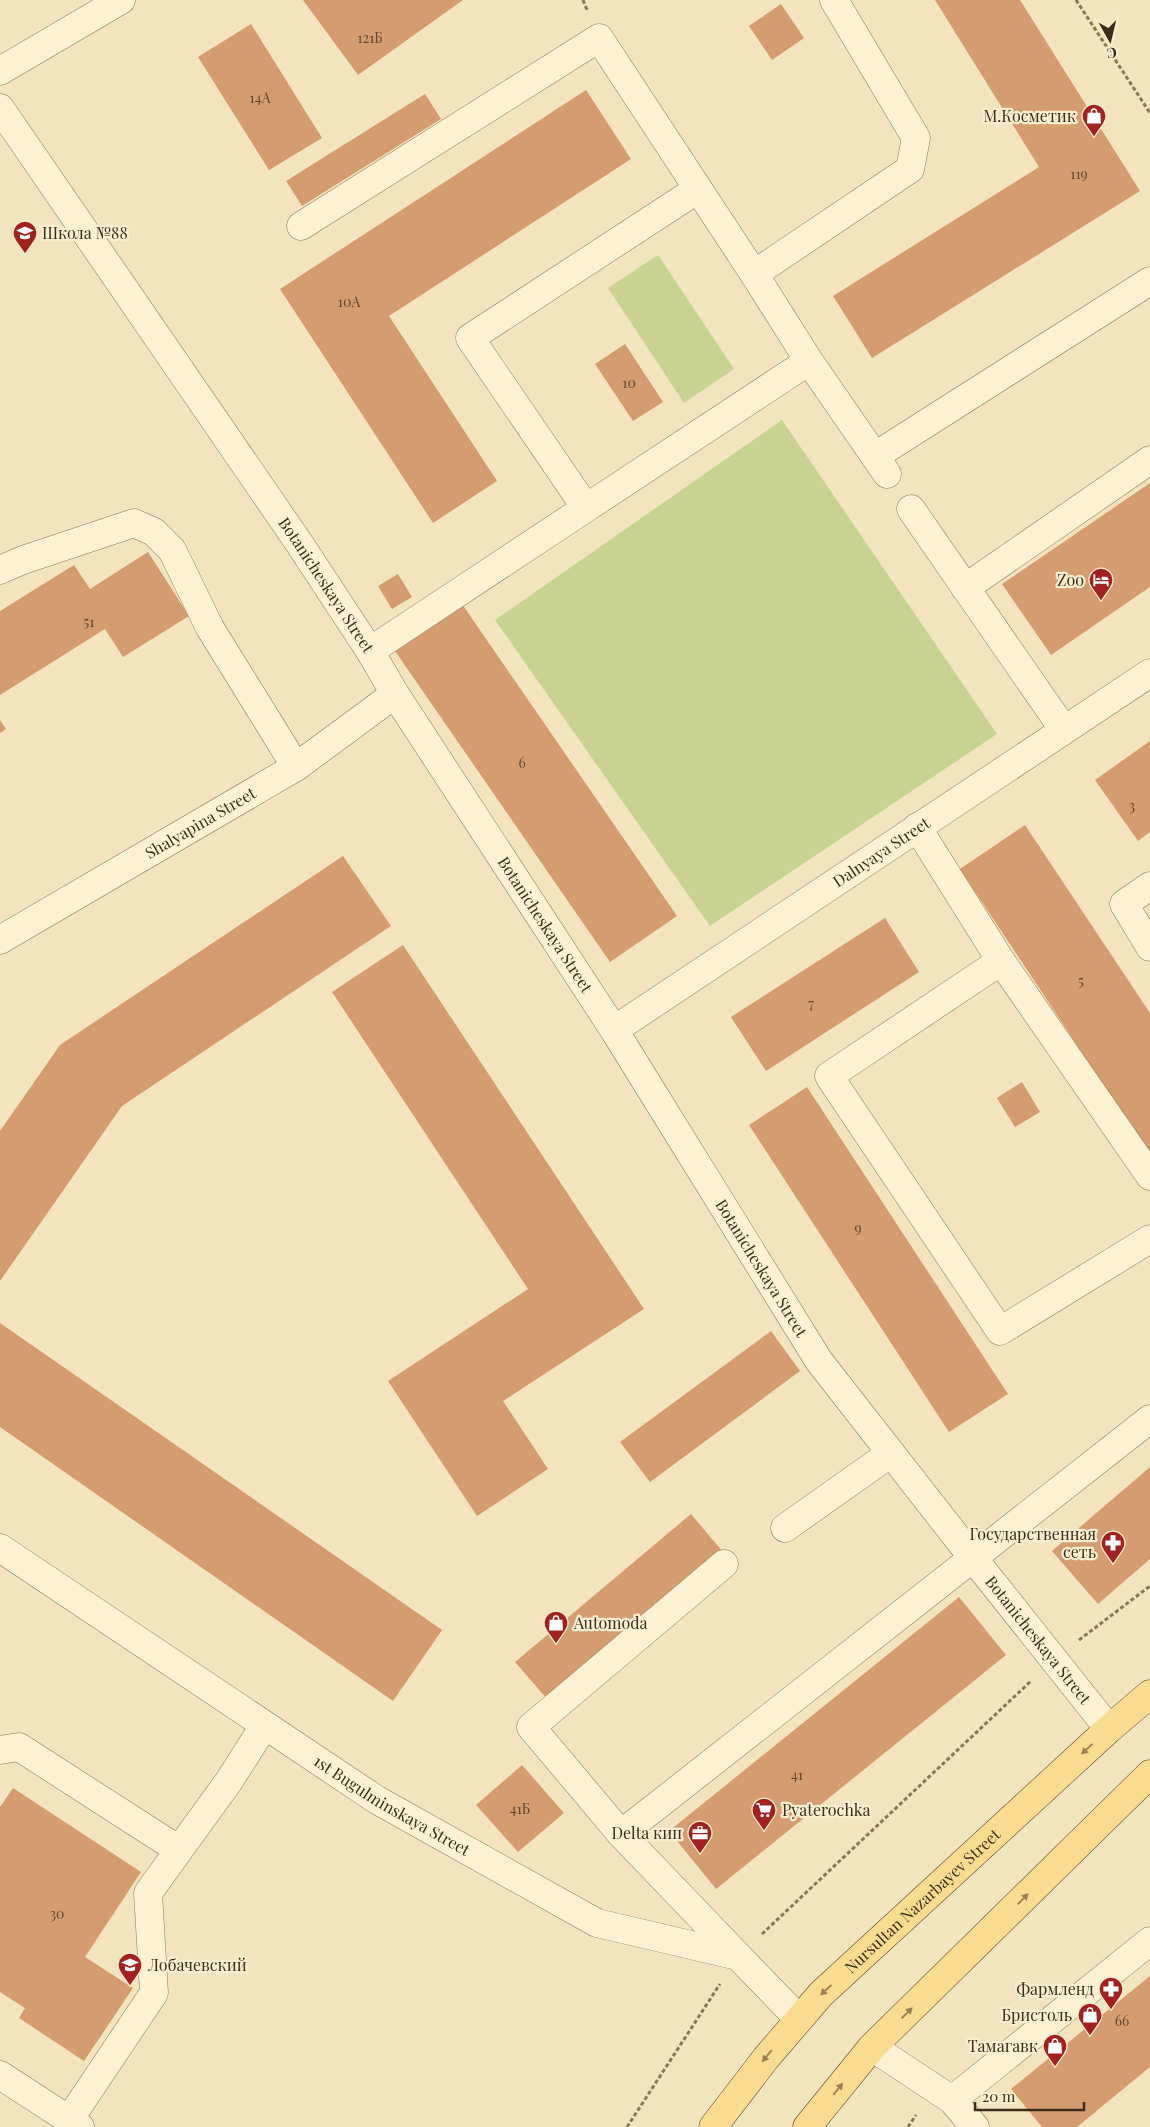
<svg xmlns="http://www.w3.org/2000/svg" width="1150" height="2127" font-family="'Playfair Display',serif">
<style>
.green{fill:#c8d291}
.building{fill:#d59c70}
.lines{fill:none;stroke-linecap:round;stroke-linejoin:round}
.minor-casing{stroke:#8d7455;stroke-width:29}
.major-casing{stroke:#5a412a;stroke-width:29}
.path{stroke:#8d7455;stroke-width:3;stroke-dasharray:4 2.5;stroke-linecap:butt}
.minor{stroke:#fcf1d2;stroke-width:28}
.major{stroke:#fadc91;stroke-width:28}
.oneway{fill:#9a8456}
.labels{text-anchor:middle;stroke-width:4.5;stroke-linejoin:round;paint-order:stroke}
.number-label{font-size:14px;fill:#614730}
.poi-label{font-size:16px;fill:#3a2b1b;stroke:#f9eece;text-anchor:end}
.street-label{font-size:16px;fill:#3a2b1b;stroke:#f9eece}
</style>
<rect width="100%" height="100%" fill="#f2e4be"/>
<path class="green" d="M658 255 734 369 684 403 608 288Z
M782 420 997 734 710 926 495 620Z"/>
<path class="building" d="M303 0H463L358 75Z
M935 0H1020L1140 191 872 358 833 296 1039 167Z
M781 4 804 38 772 60 749 26Z
M251 24 322 138 269 170 198 57Z
M586 90 631 159 389 316 497 481 433 523 280 289Z
M425 94 441 119 302 206 286 181Z
M625 344 663 402 633 421 595 364Z
M1150 483V587L1051 655 1002 584Z
M148 552 189 616 123 657 105 629 0 695V611L74 565 90 589Z
M398 574 412 597 392 609 378 586Z
M462 604 677 916 610 962 395 651Z
M0 720 6 729 0 733Z
M1150 741V832L1138 841 1095 780Z
M1025 825 1150 1013V1155L960 869Z
M343 856 391 926 122 1106 0 1281V1131L60 1045Z
M885 918 919 972 766 1071 731 1017Z
M403 945 644 1309 503 1401 548 1469 477 1516 388 1381 528 1289 332 992Z
M1022 1082 1040 1112 1015 1127 997 1098Z
M807 1087 1008 1394 949 1432 749 1125Z
M0 1323 442 1630 393 1701 0 1427Z
M771 1331 800 1371 650 1482 620 1442Z
M1150 1467V1559L1098 1604 1052 1551Z
M691 1514 723 1552 548 1700 515 1662Z
M959 1597 1006 1655 716 1889 669 1831Z
M522 1765 564 1813 518 1852 476 1805Z
M13 1788 141 1872 85 1957 133 1988 84 2061 19 2018 25 2008 0 1992V1807Z
M1150 1976V2067L1077 2127H1042L1011 2089Z"/>
<g class="lines">
<defs>
<g id="minor">
<path d="M0 71 121 0"/>
<path id="s1" d="M0 108 299 543 370 651 395 694 614 1030 819 1361 973 1558 1109 1729"/>
<path d="M301 226 599 38 754 274 809 361 887 474"/>
<path d="M754 274 910 169 916 138 834 0"/>
<path d="M875 456 1150 281"/>
<path d="M586 508 809 361"/>
<path d="M911 509 1064 730"/>
<path d="M0 570 23 560 134 523 154 532 172 550 210 628 296 767"/>
<path d="M965 588 1150 460"/>
<path d="M370 651 586 508 470 338 698 189"/>
<path d="M917 827 1001 961 1150 1176"/>
<path d="M1150 886 1124 904 1150 947"/>
<path id="s2" d="M0 940 296 767 395 694"/>
<path d="M1001 961 829 1076 1000 1331 1150 1239"/>
<path id="s3" d="M614 1030 1150 673"/>
<path d="M785 1528 891 1453"/>
<path id="s4" d="M0 1548 377 1800 597 1923 738 1956 799 2019"/>
<path d="M0 1750 19 1747 179 1850 229 1781 264 1726"/>
<path d="M621 1834 531 1727 724 1564"/>
<path d="M738 1956 621 1834 1150 1419"/>
<path d="M872 2047 952 2100 975 2127"/>
<path d="M0 2075 80 2127"/>
<path d="M952 2100 1150 1941"/>
<path d="M69 2120 154 1993 148 1893 179 1850"/>
</g>
<g id="major">
<path id="s5" d="M713 2127 766 2058 821 1994 1109 1729 1150 1694"/>
<path d="M807 2127 872 2047 1150 1774"/>
</g>
</defs>
<use href="#minor" class="minor-casing"/>
<use href="#major" class="major-casing"/>
<path class="path" d="M583 0 587 10
M1076 0 1150 113
M1079 1640 1150 1586
M762 1934 1031 1681
M627 2127 720 1984
M908 2127 916 2115"/>
<use href="#minor" class="minor"/>
<use href="#major" class="major"/>
</g>
<defs><path id="oneway-solid" d="M-6-.8H1V-3.2L6.5 0L1 3.2V.8H-6Z" transform="scale(1.25)"/></defs>
<g class="oneway">
<use href="#oneway-solid" transform="translate(1087 1749) rotate(137)"/>
<use href="#oneway-solid" transform="translate(1023 1899) rotate(-45)"/>
<use href="#oneway-solid" transform="translate(826 1990) rotate(137)"/>
<use href="#oneway-solid" transform="translate(907 2013) rotate(-45)"/>
<use href="#oneway-solid" transform="translate(767 2056) rotate(129)"/>
<use href="#oneway-solid" transform="translate(838 2089) rotate(-51)"/>
</g>
<defs>
<symbol id="shop-pin" viewBox="-11 -11 22 30"><path d="M0 17L-7.5 6A9.5 9.5 0 1 1 7.5 6Z" fill="#a2211e" stroke="#f9eece"/><path d="M-5-2.5h2.3a2.7 3.5 0 0 1 5.4 0H5L5.5 6h-11ZM-1.5-2.5h3a1.5 2.3 0 0 0-3 0Z" fill="#fff"/></symbol>
<symbol id="school-pin" viewBox="-11 -11 22 30"><path d="M0 17L-7.5 6A9.5 9.5 0 1 1 7.5 6Z" fill="#a2211e" stroke="#f9eece"/><path d="M0-5L7-2L0 1L-7-2ZM-4 1L0 2.5L4 1V4Q0 6-4 4Z" fill="#fff"/></symbol>
<symbol id="hotel-pin" viewBox="-11 -11 22 30"><path d="M0 17L-7.5 6A9.5 9.5 0 1 1 7.5 6Z" fill="#a2211e" stroke="#f9eece"/><path d="M-6-4.5h1.5V1H6V5H4.5V3h-9V5H-6ZM-4 0a1.8 1.8 0 1 1 3.6 0ZM.5 0V-2.5h3Q6-2.5 6 0Z" fill="#fff"/></symbol>
<symbol id="pharmacy-pin" viewBox="-11 -11 22 30"><path d="M0 17L-7.5 6A9.5 9.5 0 1 1 7.5 6Z" fill="#a2211e" stroke="#f9eece"/><path d="M-2-6h4v4h4v4h-4v4h-4v-4h-4v-4h4Z" fill="#fff"/></symbol>
<symbol id="supermarket-pin" viewBox="-11 -11 22 30"><path d="M0 17L-7.5 6A9.5 9.5 0 1 1 7.5 6Z" fill="#a2211e" stroke="#f9eece"/><path d="M-6-5.5h2.5l.6 2H6L4.5 2H-2.5L-4.4-4H-6ZM-1.5 3.2a1.3 1.3 0 1 0 .1 0ZM3 3.2a1.3 1.3 0 1 0 .1 0Z" fill="#fff"/></symbol>
<symbol id="office-pin" viewBox="-11 -11 22 30"><path d="M0 17L-7.5 6A9.5 9.5 0 1 1 7.5 6Z" fill="#a2211e" stroke="#f9eece"/><path d="M-6-3h4V-5.5h4V-3h4V5H-6ZM-1-4.5V-3h2v-1.5ZM-6 0V1H6V0Z" fill="#fff"/></symbol>
</defs>
<g fill-rule="evenodd">
<use href="#shop-pin" x="1080" y="102" width="28" height="38"/>
<use href="#school-pin" x="11" y="219" width="28" height="38"/>
<use href="#hotel-pin" x="1087" y="566" width="28" height="38"/>
<use href="#pharmacy-pin" x="1099" y="1529" width="28" height="38"/>
<use href="#shop-pin" x="542" y="1609" width="28" height="38"/>
<use href="#supermarket-pin" x="750" y="1796" width="28" height="38"/>
<use href="#office-pin" x="686" y="1819" width="28" height="38"/>
<use href="#school-pin" x="116" y="1951" width="28" height="38"/>
<use href="#pharmacy-pin" x="1097" y="1975" width="28" height="38"/>
<use href="#shop-pin" x="1076" y="2001" width="28" height="38"/>
<use href="#shop-pin" x="1041" y="2032" width="28" height="38"/>
</g>
<g class="labels">
<g class="number-label">
<text x="370" y="43">121Б</text>
<text x="260" y="103">14А</text>
<text x="1079" y="179">119</text>
<text x="349" y="307">10А</text>
<text x="629" y="388">10</text>
<text x="89" y="627">51</text>
<text x="522" y="768">6</text>
<text x="1132" y="811">3</text>
<text x="1081" y="986">5</text>
<text x="811" y="1009">7</text>
<text x="858" y="1233">9</text>
<text x="797" y="1780">41</text>
<text x="520" y="1814">41Б</text>
<text x="57" y="1919">30</text>
<text x="1122" y="2026">66</text>
</g>
<g class="poi-label">
<text x="1076" y="122">М.Косметик</text>
<text x="42" y="239" text-anchor="start">Школа №88</text>
<text x="1084" y="586">Zoo</text>
<text x="1096" y="1540">Государственная<tspan x="1096" dy="18">сеть</tspan></text>
<text x="574" y="1629" text-anchor="start">Automoda</text>
<text x="782" y="1816" text-anchor="start">Pyaterochka</text>
<text x="682" y="1839">Delta кип</text>
<text x="148" y="1971" text-anchor="start">Лобачевский</text>
<text x="1094" y="1995">Фармленд</text>
<text x="1072" y="2021">Бристоль</text>
<text x="1038" y="2052">Тамагавк</text>
</g>
<g class="street-label">
<text dy="6" stroke="none"><textPath href="#s1" startOffset="578">Botanicheskaya Street</textPath></text>
<text dy="6" stroke="none"><textPath href="#s2" startOffset="232">Shalyapina Street</textPath></text>
<text dy="6" stroke="none"><textPath href="#s3" startOffset="321">Dalnyaya Street</textPath></text>
<text dy="6" stroke="none"><textPath href="#s1" startOffset="982">Botanicheskaya Street</textPath></text>
<text dy="6" stroke="none"><textPath href="#s1" startOffset="1388">Botanicheskaya Street</textPath></text>
<text dy="6" stroke="none"><textPath href="#s1" startOffset="1852">Botanicheskaya Street</textPath></text>
<text dy="6" stroke="none"><textPath href="#s4" startOffset="469">1st Bugulminskaya Street</textPath></text>
<text dy="6" stroke="none"><textPath href="#s5" startOffset="309">Nursultan Nazarbayev Street</textPath></text>
</g>
</g>
<g transform="translate(1110 40) rotate(172)" stroke="#f9eece" stroke-width="4" paint-order="stroke">
<path d="M0-4L9 19L0 12L-9 19Z" fill="#3a2b1b"/>
<text y="-8" font-size="14" font-weight="bold" text-anchor="middle" fill="#3a2b1b">С</text>
</g>
<path d="M975 2102v8h109v-8" fill="none" stroke="#3a2b1b" stroke-width="2.5"/>
<text x="982" y="2102" font-size="15" fill="#3a2b1b" stroke="#f9eece" stroke-width="4" paint-order="stroke">20 m</text>
</svg>
